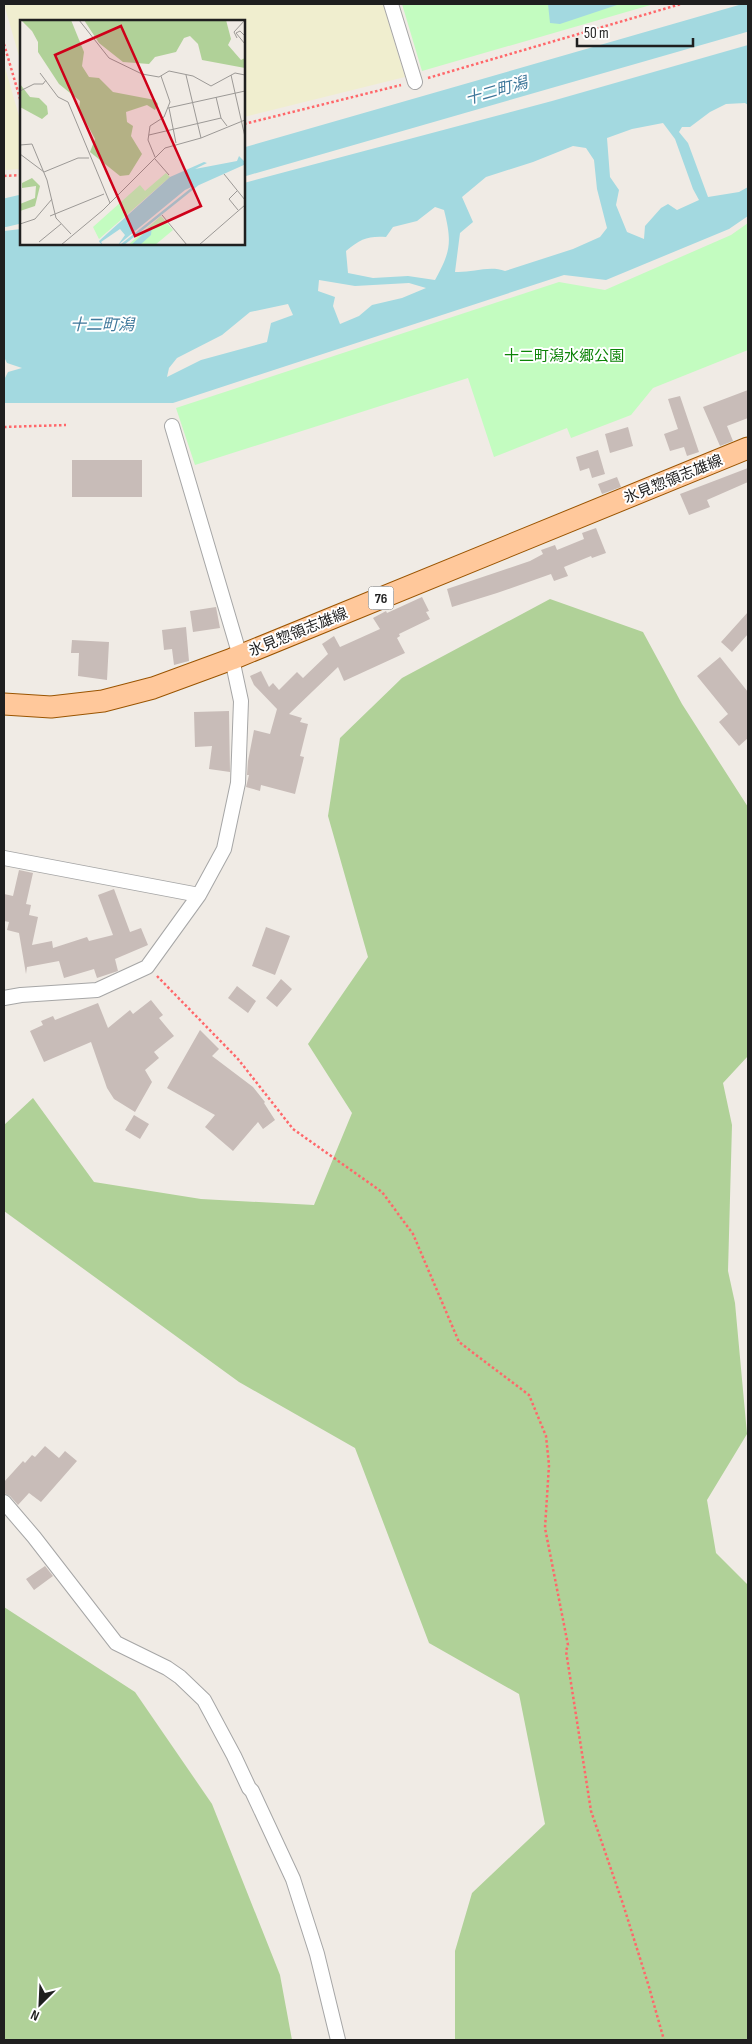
<svg xmlns="http://www.w3.org/2000/svg" width="752" height="2044" font-family="'Sofia Sans Condensed','Noto Sans JP',sans-serif">
<style>
.farmland{fill:#f0eecf}
.forest{fill:#b0d198}
.park{fill:#c3fcc0}
.water{fill:#a3d9e0;fill-rule:evenodd}
.lines{fill:none;stroke-linecap:round;stroke-linejoin:round}
.river{stroke:#a3d9e0;stroke-width:28}
.building{fill:#c8bcb8}
.minor-casing{stroke:#a6a6a6;stroke-width:16}
.primary-casing{stroke:#9a5400;stroke-width:23}
.path{stroke:#ff676a;stroke-width:2.5;stroke-dasharray:2.5 2.5;stroke-linecap:butt}
.minor{stroke:#fff;stroke-width:14}
.primary{stroke:#ffc89b;stroke-width:21}
.labels{text-anchor:middle;stroke-width:4;stroke-linejoin:round;paint-order:stroke}
.shield{fill:#fff;stroke:#626262;stroke-width:1}
.shield-label{font-size:14px;font-weight:bold;fill:#1f1f1f}
.park-label{font-size:15px;fill:#0c8307;stroke:#fff}
.street-label{font-size:15px;fill:#1f1f1f;stroke:#fff}
.water-label{font-size:16px;font-style:italic;fill:#3f789b;stroke:#fff}
.inset-river{fill:none;stroke:#a3d9e0;stroke-width:2.5}
.inset-road{fill:none;stroke:#9c9996;stroke-width:1}
.view{fill:#ce0019;fill-opacity:0.15;stroke:#ce0019;stroke-width:2.5}
.inset-edge{fill:none;stroke:#1f1f1f;stroke-width:2.5}
</style>
<rect width="100%" height="100%" fill="#f0ebe5"/>
<path class="farmland" d="M4 4H383L405 77 244 117V21H21V63Z
M4 64 21 123V169L4 170Z"/>
<path class="forest" d="M550 599 643 632 682 704 748 807V1056L723 1083 732 1125 728 1271 735 1303 747 1434 707 1500 716 1553 748 1585V2040H455V1951L472 1893 545 1824 519 1694 429 1643 355 1448 239 1382 4 1211V1125L33 1098 94 1182 201 1199 314 1205 352 1113 308 1044 368 957 328 816 340 738 402 678Z
M4 1607 135 1692 212 1804 280 1975 292 2040H4Z"/>
<path class="park" d="M402 4H654L422 71Z
M748 223V350L653 388 631 415 571 438 567 428 494 457 468 378 195 465 176 408 559 282 605 290 731 235Z"/>
<path class="water" d="M548 4H620L560 24 550 23Z
M748 45V105L745 103 726 104 710 112 690 127H682L679 132 688 143 708 197 739 192 748 187V216L729 229 606 280 564 275 173 403H4V380L8 372 22 368 7 363 4 357V231L21 229V244H244V183L552 101ZM663 123 675 139 693 189 699 200 677 210 668 204 661 208 645 226 644 239 627 232 616 205 619 190 610 177 607 138 632 129ZM573 146 586 148 594 160 597 189 607 228 600 237 573 249 505 271C489 265 472 273 455 272L460 233 473 222 462 197 486 177 533 162ZM435 207 444 210C452 242 451 251 435 280L408 276 373 278 348 273 346 251C361 239 367 236 386 237L393 227 417 221ZM319 280 355 286 409 283 426 288 402 298 372 305 359 316 340 324 333 306 335 297 318 291ZM288 304 293 315 271 323 267 342 201 360 167 377 169 368 177 358 222 335 250 312Z"/>
<g class="lines">
<path class="river" d="M244 162 748 17
M4 213 21 209"/>
</g>
<path class="building" d="M748 390V418L727 426 733 441 720 446 703 407Z
M680 396 699 452 687 456 684 447 670 451 664 434 678 429 668 399Z
M628 427 633 446 610 453 605 434Z
M598 450 605 474 592 478 589 468 580 471 576 457Z
M72 460H142V497H72Z
M748 468V482L707 500 710 507 689 515 680 494Z
M617 477 621 487 602 494 598 484Z
M596 528 606 553 592 558 591 556 564 567 568 576 554 581 551 574 497 593 452 607 447 589 530 561 543 554 541 550 555 545 557 550 584 539 582 533Z
M422 597 429 611 426 612 430 619 399 634 400 636 397 638 405 653 344 681 338 667 289 714 302 718 300 722 308 724 300 756 304 757 295 794 261 785 260 791 246 787 249 775H247L248 761 254 730 270 734 277 709 254 685 250 676 261 671 269 687 273 683 279 690 297 672 303 678 328 654 322 644 334 636 340 647 380 629 373 618 386 611 387 613Z
M216 607 220 628 193 632 190 611Z
M748 612V634L732 652 721 642Z
M186 627 189 661 174 665 172 649 164 650 162 630Z
M72 640 109 642 107 680 78 676 79 653H71Z
M720 657 748 692V738L739 746 719 722 728 714 697 676Z
M229 711 230 772 209 769 212 746 195 747 194 712Z
M19 870 33 873 26 904 31 905 29 915 38 917 32 945 52 941 53 948 87 937 89 941 113 935 98 895 114 889 130 932 141 928 148 945 115 959 118 971 97 978 94 969 64 978 59 961 27 967 26 974 19 933 7 930 9 922 4 921V894L13 896Z
M266 927 290 936 275 975 252 966Z
M281 979 292 989 277 1007 266 998Z
M237 986 256 1001 248 1013 228 998Z
M151 1000 163 1015 159 1018 174 1036 154 1052 159 1058 145 1070 152 1082 135 1112 114 1099 107 1088 91 1042 44 1062 30 1031 43 1025 41 1021 53 1016 55 1020 98 1003 108 1028 130 1010 133 1014Z
M200 1030 219 1049 212 1056 253 1087 265 1102 264 1103 275 1120 263 1129 258 1122 233 1151 205 1127 215 1115 167 1088Z
M134 1115 149 1124 140 1139 125 1130Z
M45 1446 59 1458 65 1451 77 1461 41 1502 29 1493 18 1505 10 1496 4 1493V1482L23 1461 25 1463 32 1455 35 1457Z
M45 1566 53 1576 34 1590 26 1579Z"/>
<g class="lines">
<defs>
<path id="minor" d="M391 4 415 82
M172 426 240 656
M4 858 199 895
M4 998 21 995 97 990 147 967 199 895 224 849 238 783 241 701 232 659
M4 1502 34 1537 116 1643 167 1668 180 1677 204 1700 234 1756 249 1788 252 1791 293 1879 317 1954 338 2040"/>
<path id="primary" d="M4 704 51 707 103 701 153 688 232 659 748 448"/>
</defs>
<use href="#minor" class="minor-casing"/>
<use href="#primary" class="primary-casing"/>
<path class="path" d="M4 44 21 102
M428 78 681 4
M244 124 401 85
M4 176 21 175
M4 427 66 425
M157 976 238 1059 293 1129 382 1192 413 1234 459 1342 529 1395 546 1436 549 1465 545 1528 568 1645 566 1651 591 1811 623 1904 649 1987 664 2040"/>
<use href="#minor" class="minor"/>
<use href="#primary" class="primary"/>
</g>
<g class="labels">
<rect class="shield" x="368.5" y="586.5" width="25" height="23" rx="4"/>
<g class="shield-label">
<text x="381" y="603">76</text>
</g>
<g class="park-label">
<text x="564" y="361">十二町潟水郷公園</text>
</g>
<g class="street-label">
<text transform="translate(673 479) rotate(-22)" y="5">氷見惣領志雄線</text>
<text transform="translate(298 632) rotate(-22)" y="5">氷見惣領志雄線</text>
</g>
<g class="water-label">
<text transform="translate(496 90) rotate(-16)" y="6">十二町潟</text>
<text x="102" y="330">十二町潟</text>
</g>
</g>
<g transform="translate(20 20)">
<rect width="225" height="225" fill="#f0ebe5"/>
<path d="M1 0H51L64 32 62 46 69 57 79 58 93 72 135 80 138 84 135 90 127 85 106 92 107 102 113 106 111 116 122 134 109 155 100 156 70 132 75 119 59 89 60 81 39 64 18 32V22L12 11ZM64 0H206L211 19 208 25 221 40 225 38V48L182 40 178 24 170 16 164 18 156 32 135 37 129 44 103 42 79 23ZM0 64 10 77 19 78 27 86 28 94 22 99 0 87ZM12 158 20 166 15 186 0 191V184L15 178 16 166 2 168V163Z" fill="#b0d198"/>
<path d="M146 153 150 157 79 219 73 207 120 165 125 171ZM141 196 153 210 135 225H108Z" fill="#c3fcc0"/>
<path d="M219 136 225 142 165 170 98 225 105 215 100 209 81 222 83 225 80 223 79 221 150 157 184 142 187 143 175 149 217 141ZM132 206 131 215 120 225H111Z" fill="#a3d9e0"/>
<path class="inset-river" d="M102 225 178 164 225 143"/>
<path class="inset-road" d="M59 0 89 38 122 54 139 57 149 51 173 56 191 66 215 53 225 55M225 16 220 11 216 13 225 24M217 18 214 12 225 0M20 53 38 77 48 82 90 183M166 55 181 118M211 55 225 117M0 71 14 64H23L26 60M196 77 201 98 207 106M148 88 225 71M149 88 156 123M129 115 201 98M0 125 12 124 27 160 36 198 51 214M0 134 24 152M135 137 128 120 130 106 144 97 150 82 141 56M135 139 149 155M24 152 58 138H69M204 154 225 180M217 171 209 179 218 190M142 195 167 225M30 196 84 174M0 204 15 199 32 179M19 222 41 204M41 225 83 190 145 128 181 118 225 100M179 225 225 185"/>
<path class="view" d="M101 6 181 186 115 216 35 35Z"/>
<rect width="225" height="225" class="inset-edge"/>
</g>
<rect width="752" height="2044" fill="none" stroke="#1f1f1f" stroke-width="10"/>
<g transform="translate(40 2004) rotate(204)" stroke="#ffffff" stroke-width="4" paint-order="stroke">
<path d="M0-4L9 19L0 12L-9 19Z" fill="#1f1f1f"/>
<text y="-8" font-size="14" font-weight="bold" text-anchor="middle" fill="#1f1f1f">N</text>
</g>
<path d="M577 38v8h116v-8" fill="none" stroke="#1f1f1f" stroke-width="2.5"/>
<text x="584" y="38" font-size="15" fill="#1f1f1f" stroke="#ffffff" stroke-width="4" paint-order="stroke">50 m</text>
</svg>
